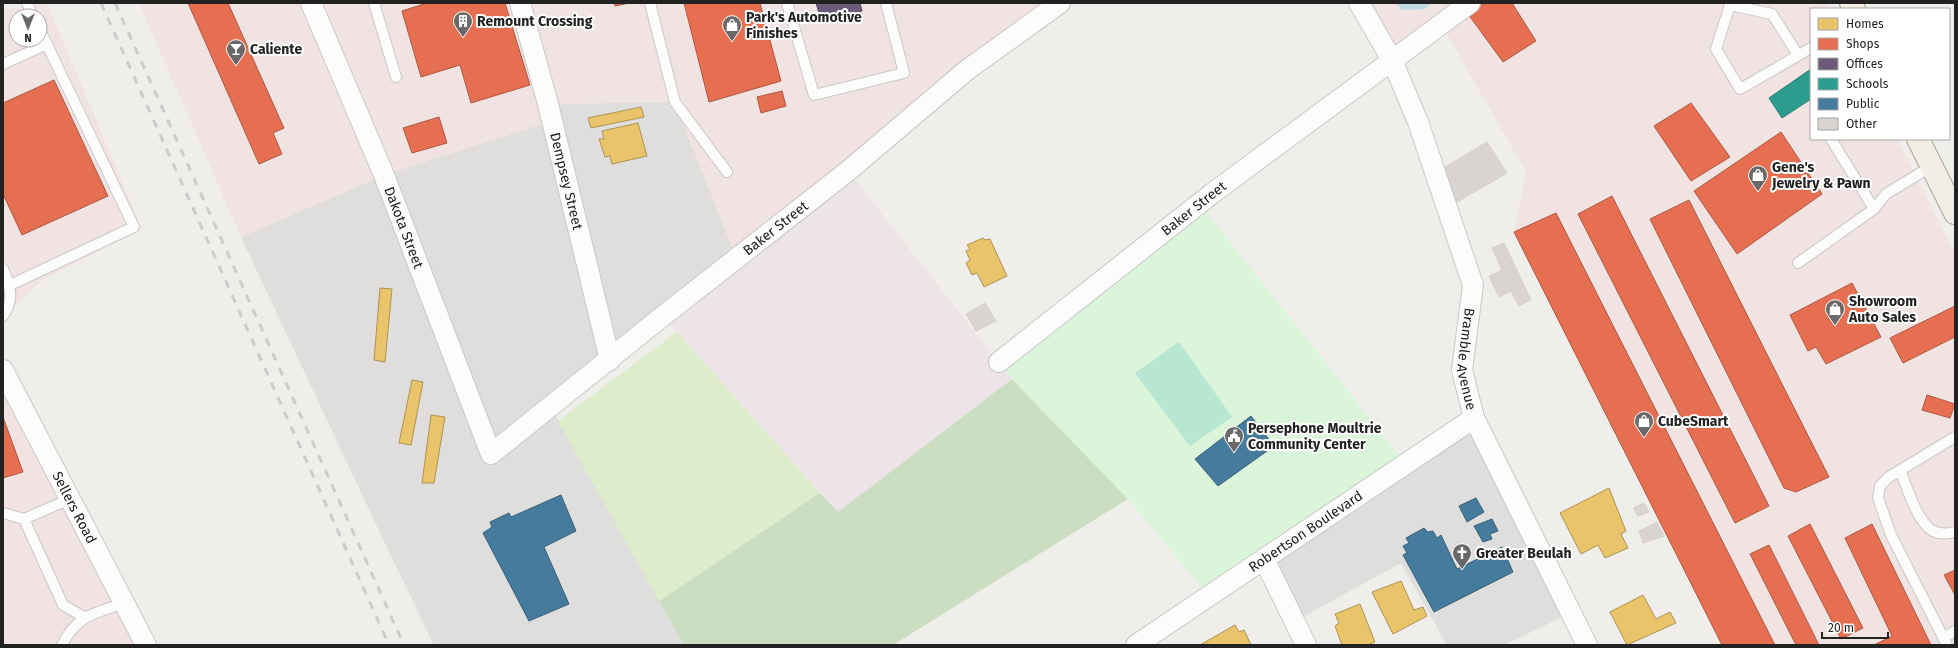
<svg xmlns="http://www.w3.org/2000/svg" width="1958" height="648" font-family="'Fira Sans',sans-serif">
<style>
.residential{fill:#dfdedc}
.commercial{fill:#f1e3e1;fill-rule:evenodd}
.industrial{fill:#ede4e9}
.religious{fill:#dededc}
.grass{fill:#ddeccb}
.forest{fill:#cbdec1}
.park{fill:#daf5da}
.pitch{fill:#b7e6d2}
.water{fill:#bfdbe3}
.homes{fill:#e9c46a;stroke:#ad9354}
.shops{fill:#e76f51;stroke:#ac5843}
.offices{fill:#6d597a;stroke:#564860}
.schools{fill:#2a9d8f;stroke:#28786e}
.public{fill:#457b9d;stroke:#3a6078}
.building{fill:#d7d4d2;stroke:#d3d0cc}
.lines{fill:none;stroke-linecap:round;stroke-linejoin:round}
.service-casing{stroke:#c9c8c7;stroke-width:12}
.minor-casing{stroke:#c9c8c7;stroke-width:22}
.primary-casing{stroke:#a79c86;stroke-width:24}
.service{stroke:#fdfcfc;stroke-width:10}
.minor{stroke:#fdfcfc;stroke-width:20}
.primary{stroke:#f3ede7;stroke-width:22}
.rail{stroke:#ccc;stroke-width:3;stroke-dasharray:8 8;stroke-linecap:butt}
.labels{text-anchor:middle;stroke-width:4;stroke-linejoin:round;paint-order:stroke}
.poi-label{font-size:14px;font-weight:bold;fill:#222;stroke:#fff;text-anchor:start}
.street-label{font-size:14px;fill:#222;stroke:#fff}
</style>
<rect width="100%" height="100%" fill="#f0eeeb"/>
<path class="residential" d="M675 102 737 259 491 454 380 533 241 237 548 104Z"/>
<path class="commercial" d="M47 3 142 229 43 280 3 316V10ZM16 16H40V40H16Z
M139 3H1060L737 259 674 102 548 104 552 121 384 175 241 237Z
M1359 3H1828L1831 9H1811V139H1897L1955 254V645H1722L1514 232 1526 172 1441 24 1392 60Z
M3 370 146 645H3Z"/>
<path class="industrial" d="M848 171 1012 379 838 512 663 316Z"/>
<path class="religious" d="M550 406 684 645H434L380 533 491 454Z
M1474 418 1571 613 1504 645H1447L1401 563 1294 622 1264 559Z"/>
<path class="grass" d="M677 332 820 493 659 601 558 421Z"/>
<path class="forest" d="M1012 379 1128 499 893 645H684L659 601 820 493 838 512Z"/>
<path class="park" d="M1200 204 1406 464 1209 596 1128 499 1012 379 999 362Z"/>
<path class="pitch" d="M1179 342 1232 417 1190 446 1135 373Z"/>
<path class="water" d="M1396 3H1432L1425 9 1402 10Z"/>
<path class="homes" d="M641 107 644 117 591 128 588 118Z
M638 123 647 156 612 164 610 156 605 157 599 139H604L602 131Z
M983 238 985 240 990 239 1007 276 984 287 977 273 972 275 966 263 970 260 966 251 970 249 967 245Z
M380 288 392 289 385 362 374 360Z
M412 380 423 382 411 445 399 443Z
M431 415 445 417 434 483H422Z
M1609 488 1626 531 1621 534 1628 548 1605 558 1598 545 1581 554 1560 513Z
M1401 581 1414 610 1423 607 1427 616 1393 634 1372 592Z
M1643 595 1656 619 1670 612 1676 623 1627 645 1610 612Z
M1360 604 1375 642 1368 645H1342L1335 626 1339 623 1335 614Z
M1235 625 1239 632 1244 630 1251 645H1200Z"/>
<path class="shops" d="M188 3H228L284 128 273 133 282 154 259 164Z
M427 3H505L530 85 471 103 460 65 421 77 402 11Z
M614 3H629L615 6Z
M684 3H760L781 81 709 102Z
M1484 3H1512L1536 41 1503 62 1468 14Z
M54 80 108 196 22 235 3 194V103Z
M782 91 786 106 761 113 757 97Z
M1691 103 1730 157 1691 181 1654 126Z
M439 117 447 143 412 153 403 128Z
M1781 132 1822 194 1737 254 1694 191Z
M1612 196 1769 506 1735 523 1578 214Z
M1689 200 1829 477 1796 492 1784 488 1650 219Z
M1556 213 1775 645H1722L1514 232Z
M1852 283 1881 337 1826 364 1816 347 1808 351 1790 315Z
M1955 306V337L1903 363 1890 338Z
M1927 395 1955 404 1950 418 1922 410Z
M3 417 23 472 3 478Z
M1810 524 1863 628 1841 639 1788 536Z
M1872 524 1931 645H1874L1892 636 1845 538Z
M1769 545 1819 645H1796L1750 554Z
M1955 570V595L1944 575Z"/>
<path class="offices" d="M816 3H860L862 11 822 23Z"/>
<path class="schools" d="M1811 69V99L1782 118 1769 98Z"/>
<path class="public" d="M1251 416 1274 446 1218 486 1195 459Z
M561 495 576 531 544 547 569 604 529 621 483 533 492 527 490 522 509 513 511 517Z
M1476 498 1484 512 1467 522 1459 506Z
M1492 519 1498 531 1490 534 1492 539 1483 542 1474 526Z
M1424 528 1428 532 1433 531 1437 538 1441 535 1457 569 1502 547 1513 572 1434 612 1403 555 1407 553 1403 546 1409 543 1406 538Z"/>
<path class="building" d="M1487 142 1507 173 1457 202 1440 170Z
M1504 243 1531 300 1519 306 1511 291 1499 297 1489 276 1502 270 1492 248Z
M985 303 996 321 976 331 966 314Z
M1644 503 1649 512 1638 516 1633 508Z
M1657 522 1664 536 1643 543 1639 531Z"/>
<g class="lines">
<defs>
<path id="service" d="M27 3 33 16
M374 3 396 77
M650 3 675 102 727 172
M787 3 814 95 904 73 886 3
M1730 3V5L1772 14 1798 55
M1730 5 1716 49 1740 89 1811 48
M3 64 47 44
M1831 139 1874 209
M1798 263 1874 209 1886 194 1932 166
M3 269C10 285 15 300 3 316
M10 285 134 227 40 30
M1900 470C1907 487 1917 522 1933 531 1941 535 1948 534 1955 532
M3 513 24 519 70 499
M24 519 63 605 84 617
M1943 638 1955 631
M62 645C77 615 95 613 124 603
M1947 645 1891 535 1878 498 1880 486 1889 477 1955 437"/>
<g id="minor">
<path id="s1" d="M311 3 384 175 491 454 663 316 848 171 967 70 1060 3"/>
<path id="s2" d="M520 3 548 104 610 360"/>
<path id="s3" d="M1359 3 1392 60 1418 122 1473 285 1462 370 1474 418 1587 645"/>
<path id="s4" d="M999 362 1214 192 1470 3"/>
<path id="s5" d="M3 370 146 645"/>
<path d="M1264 559 1306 645"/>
<path id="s6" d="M1136 645 1474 418"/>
</g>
<path id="primary" d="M1851 3 1854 9
M1918 139 1955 213"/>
</defs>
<use href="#service" class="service-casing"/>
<use href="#minor" class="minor-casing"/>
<use href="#primary" class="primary-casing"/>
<use href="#service" class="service"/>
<use href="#minor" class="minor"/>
<use href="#primary" class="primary"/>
<path class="rail" d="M101 3 389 645
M115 3 404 645"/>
</g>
<defs>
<symbol id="building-pin" viewBox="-11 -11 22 30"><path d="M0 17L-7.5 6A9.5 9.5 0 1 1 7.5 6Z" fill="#6a6968" stroke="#fff"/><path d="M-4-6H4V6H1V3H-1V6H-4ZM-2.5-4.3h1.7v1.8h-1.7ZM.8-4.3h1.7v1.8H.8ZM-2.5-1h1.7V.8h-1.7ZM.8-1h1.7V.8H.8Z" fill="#fff"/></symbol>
<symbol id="shop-pin" viewBox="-11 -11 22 30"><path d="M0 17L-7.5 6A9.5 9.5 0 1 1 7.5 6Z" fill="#6a6968" stroke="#fff"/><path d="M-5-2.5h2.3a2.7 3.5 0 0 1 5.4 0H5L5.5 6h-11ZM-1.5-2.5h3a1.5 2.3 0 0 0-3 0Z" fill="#fff"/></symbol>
<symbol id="bar-pin" viewBox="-11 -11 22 30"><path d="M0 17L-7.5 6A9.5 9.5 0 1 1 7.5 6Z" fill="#6a6968" stroke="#fff"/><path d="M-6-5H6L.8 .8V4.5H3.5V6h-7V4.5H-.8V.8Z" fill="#fff"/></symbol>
<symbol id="civic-pin" viewBox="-11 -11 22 30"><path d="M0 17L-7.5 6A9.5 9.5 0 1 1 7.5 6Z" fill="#6a6968" stroke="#fff"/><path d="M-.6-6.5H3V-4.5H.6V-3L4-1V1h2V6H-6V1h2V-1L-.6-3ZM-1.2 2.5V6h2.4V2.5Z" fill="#fff"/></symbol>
<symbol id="church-pin" viewBox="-11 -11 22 30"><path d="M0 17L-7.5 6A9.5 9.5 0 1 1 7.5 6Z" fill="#6a6968" stroke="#fff"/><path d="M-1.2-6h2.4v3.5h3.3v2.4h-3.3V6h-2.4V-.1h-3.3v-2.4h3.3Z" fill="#fff"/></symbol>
</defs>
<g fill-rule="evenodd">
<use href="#building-pin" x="452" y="10" width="22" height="30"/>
<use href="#shop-pin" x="721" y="14" width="22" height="30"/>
<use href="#bar-pin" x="225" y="38" width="22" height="30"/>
<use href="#shop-pin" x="1747" y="164" width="22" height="30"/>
<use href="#shop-pin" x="1824" y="298" width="22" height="30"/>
<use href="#shop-pin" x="1633" y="410" width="22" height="30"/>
<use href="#civic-pin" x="1223" y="425" width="22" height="30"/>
<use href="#church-pin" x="1451" y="542" width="22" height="30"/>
</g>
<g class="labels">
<g class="poi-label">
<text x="746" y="22">Park's Automotive<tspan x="746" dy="16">Finishes</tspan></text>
<text x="477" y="26">Remount Crossing</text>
<text x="250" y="54">Caliente</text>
<text x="1772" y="172">Gene's<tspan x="1772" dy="16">Jewelry &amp; Pawn</tspan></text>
<text x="1849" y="306">Showroom<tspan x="1849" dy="16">Auto Sales</tspan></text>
<text x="1658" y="426">CubeSmart</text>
<text x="1248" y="433">Persephone Moultrie<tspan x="1248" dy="16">Community Center</tspan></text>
<text x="1476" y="558">Greater Beulah</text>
</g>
<g class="street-label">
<text dy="5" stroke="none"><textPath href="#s2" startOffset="184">Dempsey Street</textPath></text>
<text dy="5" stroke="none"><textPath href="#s4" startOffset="248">Baker Street</textPath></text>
<text dy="5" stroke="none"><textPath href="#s1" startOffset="243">Dakota Street</textPath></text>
<text dy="5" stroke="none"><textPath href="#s1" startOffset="849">Baker Street</textPath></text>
<text dy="5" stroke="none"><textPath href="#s3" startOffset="380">Bramble Avenue</textPath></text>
<text dy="5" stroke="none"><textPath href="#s5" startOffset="155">Sellers Road</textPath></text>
<text dy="5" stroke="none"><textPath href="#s6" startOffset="204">Robertson Boulevard</textPath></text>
</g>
</g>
<rect width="1958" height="648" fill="none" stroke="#222222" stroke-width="8"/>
<rect x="1810" y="8" width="140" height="132" fill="#ffffff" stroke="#a7a7a7"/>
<rect x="1818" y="18" width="20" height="12" fill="#e9c46a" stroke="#a7a7a7"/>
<text x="1846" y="28" font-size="12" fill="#222222">Homes</text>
<rect x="1818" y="38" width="20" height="12" fill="#e76f51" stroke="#a7a7a7"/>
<text x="1846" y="48" font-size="12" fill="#222222">Shops</text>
<rect x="1818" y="58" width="20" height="12" fill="#6d597a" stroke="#a7a7a7"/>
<text x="1846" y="68" font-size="12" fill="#222222">Offices</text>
<rect x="1818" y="78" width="20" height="12" fill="#2a9d8f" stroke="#a7a7a7"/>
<text x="1846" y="88" font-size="12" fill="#222222">Schools</text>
<rect x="1818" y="98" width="20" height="12" fill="#457b9d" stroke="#a7a7a7"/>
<text x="1846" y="108" font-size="12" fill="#222222">Public</text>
<rect x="1818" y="118" width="20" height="12" fill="#d7d4d2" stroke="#a7a7a7"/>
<text x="1846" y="128" font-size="12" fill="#222222">Other</text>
<g transform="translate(28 28) rotate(180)"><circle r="19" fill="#ffffff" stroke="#a7a7a7"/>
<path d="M0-3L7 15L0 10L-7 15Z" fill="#6a6968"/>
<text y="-6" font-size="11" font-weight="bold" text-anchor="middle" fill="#222222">N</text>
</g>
<path d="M1822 632v6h66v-6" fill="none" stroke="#222222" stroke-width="2"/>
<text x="1828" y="632" font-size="12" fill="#222222" stroke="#ffffff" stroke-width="3" paint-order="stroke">20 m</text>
</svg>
